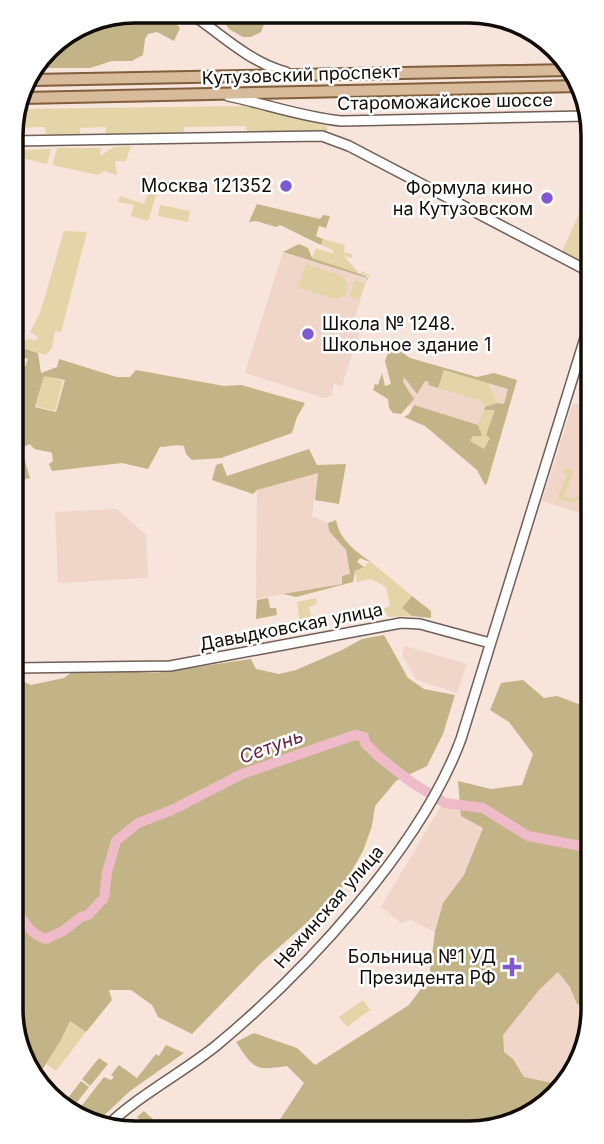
<svg xmlns="http://www.w3.org/2000/svg" width="604" height="1144" font-family="Inter,sans-serif">
<style>
.built{fill:#f0d5c9}
.green{fill:#e4d5a8}
.forest{fill:#c3b487;fill-rule:evenodd}
.lines{fill:none;stroke-linecap:round;stroke-linejoin:round}
.river{stroke:#efbbc8;stroke-width:10}
.secondary-casing{stroke:#6f5f57;stroke-width:12}
.primary-casing{stroke:#80603c;stroke-width:14}
.secondary{stroke:#fff;stroke-width:9}
.primary{stroke:#d7bb9a;stroke-width:10}
.poi-dot{fill:#8058d2;stroke:#fff;stroke-width:2.5}
.labels{text-anchor:middle;stroke-width:5;stroke-linejoin:round;paint-order:stroke}
.street-label{font-size:18px;fill:#120c09;stroke:#fff}
.poi-label{font-size:18px;fill:#120c09;stroke:#fff;text-anchor:end}
.water-label{font-size:19px;font-style:italic;fill:#65273c;stroke:#fff}
.rim{fill:none;stroke:#120c09;stroke-width:3.5}
</style>
<rect width="100%" height="100%" fill="#f7e4db"/>
<path class="built" d="M283 252 367 278 354 321 362 324 342 386 334 384 331 396 324 398 245 373Z
M409 359 509 389 488 456 427 411 396 402Z
M573 403 589 408 590 516 542 501Z
M318 472 312 516 328 523 329 531 346 549 351 582 256 599 257 490Z
M117 509 146 535 148 578 58 583 55 512Z
M404 646 467 664 457 693 417 680 402 655Z
M441 806 458 810 470 809 592 854 593 1018 586 1031 587 1033 581 1050 550 1098 509 1127 289 1130 321 1086 409 1005 429 978 435 932 411 920 401 923 381 907Z"/>
<path class="green" d="M244 106 327 126V133L247 132 246 126 184 127V132L106 134V127L80 128V135H46L45 127 12 128V119L16 109Z
M131 146 126 161H115L117 175 104 171 98 175 52 165 57 148H101L100 156 114 147Z
M51 149 47 164 21 158 24 150Z
M588 185V267L562 252 578 216Z
M149 191 157 193 148 221 131 216 134 205 118 202 120 196 144 204Z
M160 205 190 211 188 222 158 216Z
M64 231 87 232 61 332 55 331 52 348 46 355 20 347 22 342 29 338 35 341 38 337 30 332 40 313Z
M323 239 345 245 344 252 352 254V258L344 256 360 274 362 271 370 276 369 279 367 275C348 271 330 266 312 258L316 248 333 254V250L321 245Z
M306 264 343 276 348 285 346 294 336 299 298 288Z
M355 280 365 283 359 300 349 297Z
M444 370 488 383 497 403 485 407 482 401 438 388Z
M44 375 63 381 55 411 36 406Z
M496 409 487 435 490 437 484 449 470 441 473 436H481L478 425 484 410Z
M564 469 574 470 564 496 575 499 577 496 590 501V504L576 500 575 503 559 499 558 496 567 475 563 473Z
M367 563H372L412 596 402 608 412 616 388 617 383 609 390 606 386 587 371 579 357 582 355 571 364 567Z
M316 598 317 604 309 607 313 625 305 626 300 624 297 602Z
M363 1000 370 1010 347 1027 339 1017Z
M70 1021 86 1032 56 1071 46 1064 61 1040Z"/>
<path class="forest" d="M134 11H164L180 28 174 41 157 32 148 34 145 39 143 55 132 61H112L90 68H38L52 42Z
M221 11H266L267 16 261 32 251 37H243L229 29 220 15Z
M257 204 320 219 323 215 330 216 326 228 319 226 316 236 323 239 321 245 280 225 276 227 256 221 249 222Z
M299 244 308 248 312 258 366 276 368 279 366 281 367 278 283 252Z
M20 347 38 353 41 373 57 367 59 359 117 377H130L136 370 224 386 241 385 305 403 297 417 292 433 221 458 192 460 186 454 184 446C175 444 169 447 160 447L148 469 122 463 52 471 49 464 53 461 52 453C44 449 35 453 30 444L21 448 30 478 14 482 13 364 25 367 28 359 19 356ZM44 376 65 380 56 412 35 407Z
M389 350H396L398 353 400 351 410 358 477 377 494 373 517 380 487 483 485 485 477 470 425 426 404 417 409 414 414 405 478 425 482 436H473L470 441 484 449 490 438 486 435 495 410H484L485 407 497 403 504 404 508 389 444 370 438 388 428 385 429 382 425 381 417 394 404 377 403 382 414 399 401 414 393 413 389 408 388 399 373 390 375 384 378 385 382 373 385 386 391 384 385 361Z
M309 449 317 465 346 464 339 504 315 500 318 473 257 490 253 494 212 480 216 465 222 463 227 476Z
M336 520C340 541 356 551 372 563L360 558 357 562 364 567 355 571 353 582 296 597 283 594 342 584V576L350 574 346 550 329 531 328 523Z
M412 596 431 611V618L412 616 402 608Z
M268 598 270 608H276L277 615 256 619 257 600Z
M384 635 408 678 424 689 455 695 443 734 427 766 396 781 375 806 372 826 363 851 343 886 310 920 262 962 192 1034 158 1017 152 1005 131 990H109L112 1000 86 1032 70 1021 61 1040 37 1078 17 1049 15 678 31 685 64 678 72 672 104 670 155 673 251 659 256 669 279 674 296 670 342 650 362 639Z
M523 680 544 698 557 696 587 707 591 705 593 1009 577 1004 570 987 558 972 539 990 503 1035 504 1052 513 1059 524 1077 552 1083 553 1094 509 1127 273 1130 304 1083 287 1066C255 1071 254 1069 236 1042L254 1033 297 1048 315 1065 409 1005 429 978 435 932 443 903 464 875 483 828 461 816 458 781 491 789 522 785 533 754 509 722 490 710 501 683Z
M166 1045 184 1053 130 1091 96 1123 76 1113 104 1077 111 1080 114 1077 111 1075 119 1065 137 1078 156 1054 159 1056Z
M99 1058 108 1064 90 1086 82 1079Z
M81 1081 89 1087 70 1111 61 1107Z
M144 1111 167 1132H154L137 1117Z"/>
<g class="lines">
<path class="river" d="M16 910C25 923 30 934 46 939L63 931 81 917 88 915 104 898 107 872 116 841 138 823 172 810 242 774 355 735 364 737 365 743 378 756 411 782 445 803 483 808 528 836 592 848"/>
<defs>
<path id="secondary" d="M188 11C219 33 249 62 286 72
M228 96C266 104 302 117 341 121L587 116
M12 141 322 136 349 146 588 271
M15 668 170 666 401 623 420 624 490 643
M566 1086 568 1083
M106 1127C140 1094 181 1074 217 1045 305 972 421 847 461 739L589 325"/>
<path id="primary" d="M32 80 570 70
M23 98 581 86"/>
</defs>
<use href="#secondary" class="secondary-casing"/>
<use href="#primary" class="primary-casing"/>
<use href="#secondary" class="secondary"/>
<use href="#primary" class="primary"/>
</g>
<g class="poi-dot">
<circle cx="286" cy="186" r="7"/>
<circle cx="547" cy="198" r="7"/>
<circle cx="308" cy="334" r="7"/>
<path d="M508.5 956.5h7v7h7v7h-7v7h-7v-7h-7v-7h7z"/>
</g>
<g class="labels">
<g class="street-label">
<text transform="translate(301 75) rotate(-2)" y="6">Кутузовский проспект</text>
<text transform="translate(445 102) rotate(-1)" y="6">Староможайское шоссе</text>
<text transform="translate(291 627) rotate(-11)" y="6">Давыдковская улица</text>
<text transform="translate(329 907) rotate(-49)" y="6">Нежинская улица</text>
</g>
<g class="poi-label">
<text x="272" y="192">Москва 121352</text>
<text x="533" y="194">Формула кино<tspan x="533" dy="21">на Кутузовском</tspan></text>
<text x="322" y="330" text-anchor="start">Школа № 1248.<tspan x="322" dy="21">Школьное здание 1</tspan></text>
<text x="496" y="963">Больница №1 УД<tspan x="496" dy="21">Президента РФ</tspan></text>
</g>
<g class="water-label">
<text transform="translate(271 746) rotate(-20)" y="7">Сетунь</text>
</g>
</g>
<path d="M0 0H604V1144H0ZM135 23H469A112 112 0 0 1 581 135V1009A112 112 0 0 1 469 1121H135A112 112 0 0 1 23 1009V135A112 112 0 0 1 135 23Z" fill="#fff" fill-rule="evenodd"/>
<path class="rim" d="M135 23H469A112 112 0 0 1 581 135V1009A112 112 0 0 1 469 1121H135A112 112 0 0 1 23 1009V135A112 112 0 0 1 135 23Z"/>
</svg>
